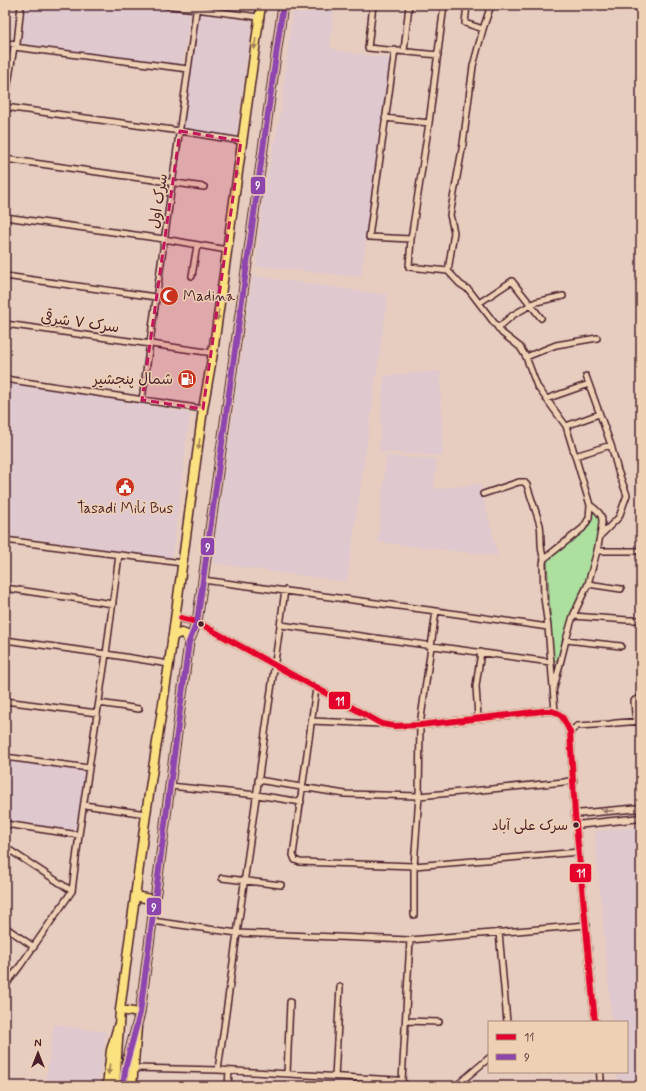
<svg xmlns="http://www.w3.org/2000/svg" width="646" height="1091" font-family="Mynerve,'Playpen Sans Arabic',sans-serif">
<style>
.built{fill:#dfc8ce}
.green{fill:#addf9f;stroke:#7c7f65}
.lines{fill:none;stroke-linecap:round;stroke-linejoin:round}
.minor-casing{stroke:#4a1f2b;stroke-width:8}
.tertiary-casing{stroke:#4a1f2b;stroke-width:9}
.primary-casing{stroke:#4a1f2b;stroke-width:11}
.trunk-casing{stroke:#4a1f2b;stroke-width:11}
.minor{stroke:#eed1b4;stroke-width:5}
.tertiary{stroke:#eed1b4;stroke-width:6}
.primary{stroke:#fbe180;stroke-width:8}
.trunk{stroke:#fbe180;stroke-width:8}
.bus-1-casing{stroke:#eed1b4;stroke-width:9}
.bus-2-casing{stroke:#eed1b4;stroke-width:9}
.bus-1{stroke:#e4002b;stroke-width:6}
.bus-2{stroke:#8e44ad;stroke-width:6}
.oneway{fill:#a28056}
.oneway2{fill:#9c7870}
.marked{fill:#c2185b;fill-opacity:0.2;stroke:#c2185b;stroke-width:3;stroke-dasharray:8 5;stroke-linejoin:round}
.bus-dot{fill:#4a1f2b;stroke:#eed1b4;stroke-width:1.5}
.labels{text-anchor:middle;stroke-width:3;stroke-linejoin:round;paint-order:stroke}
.bus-label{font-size:14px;fill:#4a1f2b;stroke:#eed1b4;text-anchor:end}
.street-label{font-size:15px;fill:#4a1f2b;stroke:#eed1b4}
.poi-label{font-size:15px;fill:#4a1f2b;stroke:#eed1b4;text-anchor:start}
.line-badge{stroke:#eed1b4;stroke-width:1.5}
.badge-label{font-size:11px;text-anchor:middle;font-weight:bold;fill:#fff}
</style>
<rect width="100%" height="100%" fill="#e7cdc0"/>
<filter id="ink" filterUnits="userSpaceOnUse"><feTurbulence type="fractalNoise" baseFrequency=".025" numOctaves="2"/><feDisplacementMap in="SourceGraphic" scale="8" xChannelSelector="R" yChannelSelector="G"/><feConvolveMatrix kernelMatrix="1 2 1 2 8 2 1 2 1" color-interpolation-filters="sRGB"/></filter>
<g filter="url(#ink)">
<path class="built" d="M26 5H146L190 11 182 67 21 43Z
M293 5H334L330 47 340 51 392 59 361 277 256 266 263 197 281 110Z
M198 14 252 21 236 136 182 129Z
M253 276 388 295 347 582 212 563Z
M440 371 443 456 379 452 384 376Z
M5 381 68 391 190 413 172 558 5 535Z
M386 456 437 460 434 489 480 484 498 556 378 542Z
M5 758 87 770 79 827H76L75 831 5 820Z
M641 827V1086H618L617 1072H627V1022H612L595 835 597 831Z
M54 1024 106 1032 98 1086H91L46 1079Z"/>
<path class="green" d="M593 509 601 518 589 581 575 604 565 646 560 661 553 660 547 560 587 529 592 521Z"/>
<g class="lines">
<defs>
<path id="minor" d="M164 5 259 17
M373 5 368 48 438 55
M444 5 429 123 411 239 409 267 448 271 460 284 469 290 502 333 520 347 526 357 537 386 566 426 590 505 589 518 583 528 554 551 544 559 543 563 544 598 548 627 555 712
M467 5 465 23 483 29
M5 43 17 44
M14 47 188 69
M395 50 369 237 411 239
M404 51 409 5
M5 102 14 47 17 44 21 5
M5 107 180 131 241 141
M385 118 429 123
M5 159 204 187
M5 217 164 239 227 250
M448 271 454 232 450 215 463 144 473 66 483 29 491 5
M5 276 156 297
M192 276 197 245
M479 303 512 281 541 318
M5 324 151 344 213 353
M498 328 513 315 536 302 563 296
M526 357 556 345 597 338
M5 379 203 409
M546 399 589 384
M142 400 197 5
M566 426 599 414
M575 456 611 445
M483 494 519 482H524L527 485C531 498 536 511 540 525 542 536 539 549 544 559
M590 505C605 515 603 520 600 536
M5 540 182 563
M597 551H641
M203 580 436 611 548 627
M588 584 621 589
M5 588 113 604
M573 616 628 620H641
M281 625 550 662
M5 640 106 654 169 664
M566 640 621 646
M641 658V662
M316 688 293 855 295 860 300 862 414 866 579 852
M554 688 566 640 573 616 588 584 597 551 600 536 619 517 627 495 618 471 611 445 586 376
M5 701 97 713
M99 703 139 709
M478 718 476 686 481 652
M311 721 381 724
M637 722 635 714 634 701 635 700 640 698 641 689
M570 732 577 726 610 724 616 723 641 721
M5 757 89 768
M258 780 345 794 419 796 564 782 574 780
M170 786 257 795 301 802
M84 805 146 814
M5 824 79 835
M5 847 72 891
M222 878 281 885
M414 915V866L419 796 420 725 436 611
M152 921 237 933 410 940 587 925
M5 927 34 947
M499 932 507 1022
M5 986 20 966 72 891 79 835 106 654 119 555
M406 1021 439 1022
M134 1068 218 1070 396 1080 402 1081 407 1086
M218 1070 285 590
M287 1074 290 1002
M335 1077 340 987
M402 1081 410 940
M228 1086 229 1071
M456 1086 489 1058"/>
<path id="tertiary" d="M175 617 197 622 260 657 382 724 394 726 420 725 543 711H552L558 713 563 718 570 732 575 814 595 1022
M575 814 641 808
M576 825 641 818
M600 1072 601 1086"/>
<path id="primary" d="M172 639 175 635 181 633 185 634 189 642
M135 896 155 900
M120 1010 140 1013
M115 1086 120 1010 146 814 169 664 203 409 213 353 261 5
M123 1086 126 1065 140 1013 189 642 197 622 203 580 283 5"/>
<path id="trunk" d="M107 1086 111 1050 118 1026
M132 1086 137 1027"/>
</defs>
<use href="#minor" class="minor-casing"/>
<use href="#tertiary" class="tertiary-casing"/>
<use href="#primary" class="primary-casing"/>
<use href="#trunk" class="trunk-casing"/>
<use href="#minor" class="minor"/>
<use href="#tertiary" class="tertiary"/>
<use href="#primary" class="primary"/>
<use href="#trunk" class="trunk"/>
<defs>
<path id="bus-1" d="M181 618 197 622 260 657 382 724 394 726 420 725 543 711H552L558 713 563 718 570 732 575 814 595 1022"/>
<path id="bus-2" d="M123 1086 126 1065 140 1013 189 642 197 622 203 580 283 5"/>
</defs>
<use href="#bus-1" class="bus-1-casing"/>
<use href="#bus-2" class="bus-2-casing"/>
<use href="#bus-1" class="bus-1"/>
<use href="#bus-2" class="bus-2"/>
</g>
<defs><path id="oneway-solid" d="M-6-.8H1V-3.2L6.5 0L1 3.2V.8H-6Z"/></defs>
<g class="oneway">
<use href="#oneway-solid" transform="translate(255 44) rotate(98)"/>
<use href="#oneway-solid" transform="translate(237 172) rotate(98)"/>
<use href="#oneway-solid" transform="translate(218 315) rotate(98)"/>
<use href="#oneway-solid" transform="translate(199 444) rotate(98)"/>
<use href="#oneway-solid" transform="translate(109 1069) rotate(98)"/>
</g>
<use class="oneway2" href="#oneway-solid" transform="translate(608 811) rotate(175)"/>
</g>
<path class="marked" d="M180 131 241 141 203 409 142 400Z"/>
<defs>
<symbol id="mosque-disc" viewBox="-11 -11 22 22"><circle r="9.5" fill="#c8321e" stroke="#eed1b4"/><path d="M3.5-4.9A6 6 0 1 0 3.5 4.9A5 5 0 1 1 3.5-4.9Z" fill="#fff"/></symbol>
<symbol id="fuel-disc" viewBox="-11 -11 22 22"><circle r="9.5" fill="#c8321e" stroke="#eed1b4"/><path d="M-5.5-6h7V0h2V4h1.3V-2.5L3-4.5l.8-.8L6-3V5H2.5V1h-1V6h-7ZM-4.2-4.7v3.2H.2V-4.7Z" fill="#fff"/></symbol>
<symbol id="civic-disc" viewBox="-11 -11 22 22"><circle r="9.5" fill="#c8321e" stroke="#eed1b4"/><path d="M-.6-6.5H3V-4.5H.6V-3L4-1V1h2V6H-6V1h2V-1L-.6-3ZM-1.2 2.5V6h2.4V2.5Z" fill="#fff"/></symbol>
</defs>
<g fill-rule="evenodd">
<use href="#mosque-disc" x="158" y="285" width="22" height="22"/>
<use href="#fuel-disc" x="176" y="368" width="22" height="22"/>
<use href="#civic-disc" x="114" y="476" width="22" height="22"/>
</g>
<g class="bus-dot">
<circle cx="201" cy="624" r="3.5"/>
<circle cx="576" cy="825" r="3.5"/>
</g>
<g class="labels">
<g class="bus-label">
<text x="568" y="830">سرک علی آباد</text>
</g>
<g class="street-label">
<text transform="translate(158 201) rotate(-81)" y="5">سرک‌ اول</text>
<text transform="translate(80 322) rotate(8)" y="5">سرک ۷ شرقی</text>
</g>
<g class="poi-label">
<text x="183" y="301">Madina</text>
<text x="173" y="384" text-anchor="end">شمال پنجشیر</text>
<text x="125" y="513" text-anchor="middle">Tasadi Mili Bus</text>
</g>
</g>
<g class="line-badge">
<rect x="250" y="176" width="16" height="19" rx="4" fill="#8e44ad"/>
<rect x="200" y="537" width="15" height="19" rx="4" fill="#8e44ad"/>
<rect x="328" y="691" width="23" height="19" rx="4" fill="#e4002b"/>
<rect x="569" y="863" width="23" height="20" rx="4" fill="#e4002b"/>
<rect x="146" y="897" width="16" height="19" rx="4" fill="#8e44ad"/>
</g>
<g class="badge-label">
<text x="258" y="189">9</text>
<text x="208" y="551">9</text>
<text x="340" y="705">11</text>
<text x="581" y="877">11</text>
<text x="154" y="911">9</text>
</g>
<rect width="646" height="1091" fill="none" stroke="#eed1b4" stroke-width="20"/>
<rect x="10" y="10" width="626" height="1071" fill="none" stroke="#4a1f2b" stroke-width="1.5" filter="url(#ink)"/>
<rect x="488" y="1021" width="140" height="52" fill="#eed1b4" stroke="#ac8a7d"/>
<rect x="496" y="1034" width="20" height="6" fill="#e4002b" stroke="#ac8a7d"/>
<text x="524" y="1041" font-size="12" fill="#4a1f2b">11</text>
<rect x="496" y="1054" width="20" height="6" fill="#8e44ad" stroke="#ac8a7d"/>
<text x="524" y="1061" font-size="12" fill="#4a1f2b">9</text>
<g transform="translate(38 1053)" stroke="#eed1b4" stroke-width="3" paint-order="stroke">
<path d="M0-3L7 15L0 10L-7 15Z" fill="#4a1f2b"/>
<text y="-6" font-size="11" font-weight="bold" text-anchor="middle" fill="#4a1f2b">N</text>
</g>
</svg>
